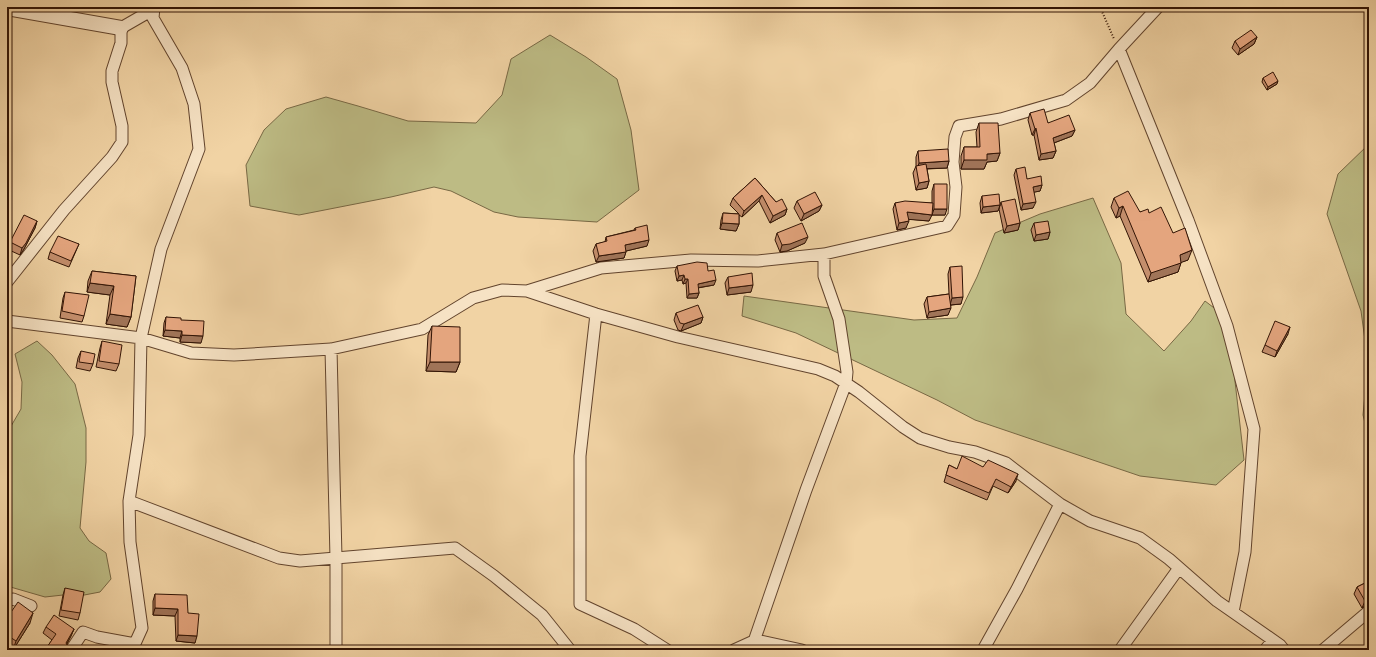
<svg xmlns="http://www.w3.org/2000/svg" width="1376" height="657" font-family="'IM FELL French Canon',serif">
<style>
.green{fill:#bdbb84;stroke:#786844}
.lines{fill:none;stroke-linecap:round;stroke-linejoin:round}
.minor-casing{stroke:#62442d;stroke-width:13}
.tertiary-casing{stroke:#62442d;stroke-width:16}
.path{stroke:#321405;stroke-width:2;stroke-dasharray:1 2;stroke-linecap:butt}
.minor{stroke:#f6e2c4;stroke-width:11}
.tertiary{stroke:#f6e2c4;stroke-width:14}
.wall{fill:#c48e6c;stroke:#321405}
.shaded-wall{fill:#a07458;stroke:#321405}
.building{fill:#e4a57e;stroke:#321405}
</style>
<rect width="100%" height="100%" fill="#f1d3a4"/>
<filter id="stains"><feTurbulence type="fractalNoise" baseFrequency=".005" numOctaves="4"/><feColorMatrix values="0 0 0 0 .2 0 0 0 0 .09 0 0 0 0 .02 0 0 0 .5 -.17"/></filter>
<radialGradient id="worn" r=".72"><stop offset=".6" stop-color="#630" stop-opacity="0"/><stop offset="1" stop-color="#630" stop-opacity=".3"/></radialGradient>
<path class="green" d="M550 35 586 57 617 79 631 130 639 190 597 222 518 217 494 212 451 191 434 187 391 197 299 215 250 206 246 165 264 130 286 109 326 97 358 106 408 121 476 123 502 95 511 59Z
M1369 144V439L1363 415 1368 362 1361 311 1327 214 1338 174Z
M1093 198 1121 263 1126 314 1164 351 1191 321 1205 301 1226 317 1232 355 1244 460 1216 485 1140 476 975 420 937 400 796 333 742 316 744 296 914 320 957 318 977 277 995 233 1040 214Z
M37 341 52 355 75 384 86 428V462L80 528 89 541 106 553 111 579 100 592 79 596 63 595 45 597 7 586V433L21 409 22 382 15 354Z"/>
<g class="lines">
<defs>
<path id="minor" d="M1119 49 1188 220 1227 326 1254 429 1245 552 1233 612
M7 282 64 210 112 157 122 142V126L112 82V71L121 43V28L154 9
M527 291 601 268 691 260 758 261 824 254 947 226 954 215 956 187 953 162 955 137 959 126 1001 119 1066 100 1090 83 1119 49 1158 7
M596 314 580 456V604L634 629 667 650
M7 321 141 338 191 353 234 355 331 349 422 329 473 298 502 290 527 291 596 314 678 337 818 369 835 376 859 392 903 427 920 438 949 447 975 452 1006 463 1060 504 1090 521 1140 538 1169 559 1217 601 1280 645 1284 650
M331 349 336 558V650
M129 501 279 558 300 561 455 548 494 576 542 615 570 650
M7 601 13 599 31 606
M71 650 83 632 97 637 135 644
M132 650 142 628 130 542 129 501 139 435 141 338 161 249 199 149 194 104 182 68 153 18 154 7
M734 650 756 640 802 650
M751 650 806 490 846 383 847 372 839 319 824 276V254
M983 650 1017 589 1060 504
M1120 650 1179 568
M1265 650 1273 640
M1323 650 1369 611"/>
<path id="tertiary" d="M7 8 121 28"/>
</defs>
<use href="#minor" class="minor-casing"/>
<use href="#tertiary" class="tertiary-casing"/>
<path class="path" d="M1100 7 1114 39"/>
<use href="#minor" class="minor"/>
<use href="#tertiary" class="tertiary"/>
</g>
<path class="wall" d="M1257 37 1254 44 1238 55 1232 48 1235 41Z
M1263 78 1277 84 1267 90 1262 82Z
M1030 113 1048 123 1075 130 1072 136 1054 143 1056 151 1053 158 1039 160 1034 135H1032L1028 120Z
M979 123 1000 153 997 161 987 162 984 169H961V156L964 147H977L976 132Z
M918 151 949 161 947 168 927 169 929 181 927 188 916 190 913 173 916 166V157Z
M1016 169 1027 179 1042 185 1040 191 1034 192 1033 208 1021 210 1014 175Z
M755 178 776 202 787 209 785 215 770 223 759 201 742 217 739 215V224L736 231 720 229 721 220 723 213 739 214 730 205 733 198Z
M934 184 945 215H932V213L929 221 908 219 906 228 897 230 893 209 895 203H932V191Z
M982 196 1000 205 998 211 981 213 980 203Z
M1114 198 1140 212 1149 213 1173 233 1188 260 1181 262 1178 272 1148 282 1120 216 1116 218 1111 207Z
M797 201 822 205 819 211 801 221 794 208Z
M1001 202 1020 223 1018 230 1004 233 999 209Z
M37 221 35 228 24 249 20 255 7 249 10 242Z
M1034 223 1050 232 1048 239 1034 241 1031 230Z
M635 228 647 246 626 251 624 258 596 262 593 251 596 244 605 242 606 237 634 230Z
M777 233 805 243 787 251 780 252 775 240Z
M79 244 69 267 48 259 50 252Z
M677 266 708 271 714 285 698 288 699 293 697 298H687L686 283 683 284 682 280 677 281 675 271Z
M950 267 961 304 951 305 948 315 927 318 924 304 927 297 949 294 948 274Z
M92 271 136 276 131 317 127 327 106 324 110 295 87 292 88 281Z
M728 277 751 292 727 295 725 283Z
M65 292 84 316 82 322 60 318 63 298Z
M676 313 703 317 701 323 681 331 678 330 674 320Z
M166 317 181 320 201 343 180 342V338L163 336 164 323Z
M432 326 460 362 456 372 426 371 428 335Z
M1288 334 1275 357 1262 352 1265 345Z
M102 341 119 364 116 371 96 367 100 348Z
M81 351 93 364 90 371 76 368 78 358Z
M949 465 957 469 1016 481 1008 493 993 486 987 500 944 482Z
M1369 581V603L1362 608 1354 594 1357 587Z
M65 588 80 613 78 620 59 616 63 595Z
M155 594 188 613 195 643 176 641 175 616 153 615V601Z
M7 618 30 623 13 650H11L7 647Z
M46 627 74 629 71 636 67 644 69 649 45 650 52 640 43 633Z"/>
<path class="shaded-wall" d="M1257 37 1254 44 1238 55 1240 49Z
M1278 81 1277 84 1267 90 1268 87Z
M1036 128 1034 135H1032L1035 129Z
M1075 130 1072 136 1051 144 1053 138Z
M1056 151 1053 158 1039 160 1041 154Z
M1000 153 997 161 987 162 984 169H961L964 160 987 154Z
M949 161 947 168 917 169 919 163Z
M929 181 927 188 916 190 919 183Z
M1042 185 1040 191 1030 193 1033 187Z
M762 195 759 201 742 217 744 211Z
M1036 202 1033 208 1021 210 1023 204Z
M822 205 819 211 801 221 804 214Z
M1000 205 998 211 981 213 983 207Z
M1123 206 1120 216 1116 218 1119 208Z
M787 209 785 215 770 223 773 216Z
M934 209H947L945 215H932Z
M907 212 932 215 929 221 904 219Z
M37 221 35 228 24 249 20 255 22 248Z
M909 221 906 228 897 230 899 223Z
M722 223 739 224 736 231 720 229Z
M1020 223 1018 230 1004 233 1007 226Z
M1050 232 1048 239 1034 241 1036 235Z
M808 237 805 243 787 251 780 252 782 245Z
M649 240 647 246 622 252 625 245Z
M1192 250 1188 260 1177 264 1181 263 1178 272 1148 282 1151 273 1180 255Z
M626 252 624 258 596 262 599 256Z
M684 275 682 280 677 281 679 276Z
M685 279H688L686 283 683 284Z
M716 280 714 285 696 288 698 284Z
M90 283 114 286 110 295 87 292Z
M753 285 751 292 727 295 729 288Z
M699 293 697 298H687L689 294Z
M963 297 961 304 950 305 952 298Z
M951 308 948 315 927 318 929 312Z
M110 314 131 317 127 327 106 324Z
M703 317 701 323 681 331 684 324Z
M1290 327 1288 334 1275 357 1277 351Z
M165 330 182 331 180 338 163 336Z
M182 335 203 336 201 343 180 342Z
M430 362H460L456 372 426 371Z
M1018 474 1016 481 1008 493 1011 487Z
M1369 598V603L1362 608 1365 601Z
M155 608 178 609 175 616 153 615Z
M33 613 30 623 13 650 16 641Z
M74 629 71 636 64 649 66 643Z
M178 635 197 636 195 643 176 641Z"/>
<path class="building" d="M1251 30 1257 37 1240 49 1235 41Z
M1273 72 1278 81 1268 87 1263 78Z
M1044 109 1048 123 1069 115 1075 130 1053 138 1056 151 1041 154 1036 128 1035 129 1030 113Z
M979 123H998L1000 153 987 154V160H964V147H980Z
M948 149 949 161 919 163 918 151Z
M926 164 929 181 919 183 916 166Z
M1025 167 1027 179 1041 176 1042 185 1033 187 1036 202 1023 204 1016 169Z
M755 178 776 202 782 199 787 209 773 216 762 195 744 211 733 198Z
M934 184H947V209H934Z
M1128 191 1140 212 1148 209 1149 213 1161 207 1173 233 1185 228 1192 250 1180 255 1181 263 1151 273 1123 206 1119 208 1114 198Z
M815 192 822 205 804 214 797 201Z
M999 194 1000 205 983 207 982 196Z
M1015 199 1020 223 1007 226 1001 202Z
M905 201 933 203 932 215 907 212 909 221 899 223 895 203Z
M723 213 739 214V224L722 223Z
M24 215 37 221 26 243 22 248 10 242Z
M1048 221 1050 232 1036 235 1034 223Z
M802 223 808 237 790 244 782 245 777 233Z
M647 225 649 240 625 245 626 252 599 256 596 244 607 241 606 237 636 230 635 228Z
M58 236 79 244 71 261 50 252Z
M697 262 707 263 708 271 714 270 716 280 698 284 699 293 689 294 688 279H685L684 275 679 276 677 266Z
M962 266 963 297 952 298 950 267Z
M92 271 136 276 131 317 110 314 114 286 90 283Z
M752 273 753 285 729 288 728 277Z
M65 292 89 295 84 316 62 311Z
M949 294 951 308 929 312 927 297Z
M698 305 703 317 684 324 680 323 676 313Z
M166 317 181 318V320L204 321 203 336 182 335V331L165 330Z
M1275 321 1290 327 1277 351 1265 345Z
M432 326 460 327V362H430Z
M102 341 122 345 119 364 99 361Z
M81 351 95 354 93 364 79 362Z
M962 456 983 467 988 460 1018 474 1011 487 996 479 989 493 946 475 949 465 957 469Z
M1369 581V598L1365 601 1357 587Z
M65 588 84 592 80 613 61 610Z
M155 594 187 595 188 613 199 614 197 636 178 635V609L155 608Z
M18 602 33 613 16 641 7 635V618Z
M54 615 74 629 66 643 69 649 72 650H45L56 634 46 627Z
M79 647 84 650H74Z"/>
<rect width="1376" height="657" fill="none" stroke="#f1d3a4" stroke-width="24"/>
<rect x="8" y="8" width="1360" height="641" fill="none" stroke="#321405" stroke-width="2"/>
<rect x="12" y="12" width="1352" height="633" fill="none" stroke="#321405"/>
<rect width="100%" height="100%" filter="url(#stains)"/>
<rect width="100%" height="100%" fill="url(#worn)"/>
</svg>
